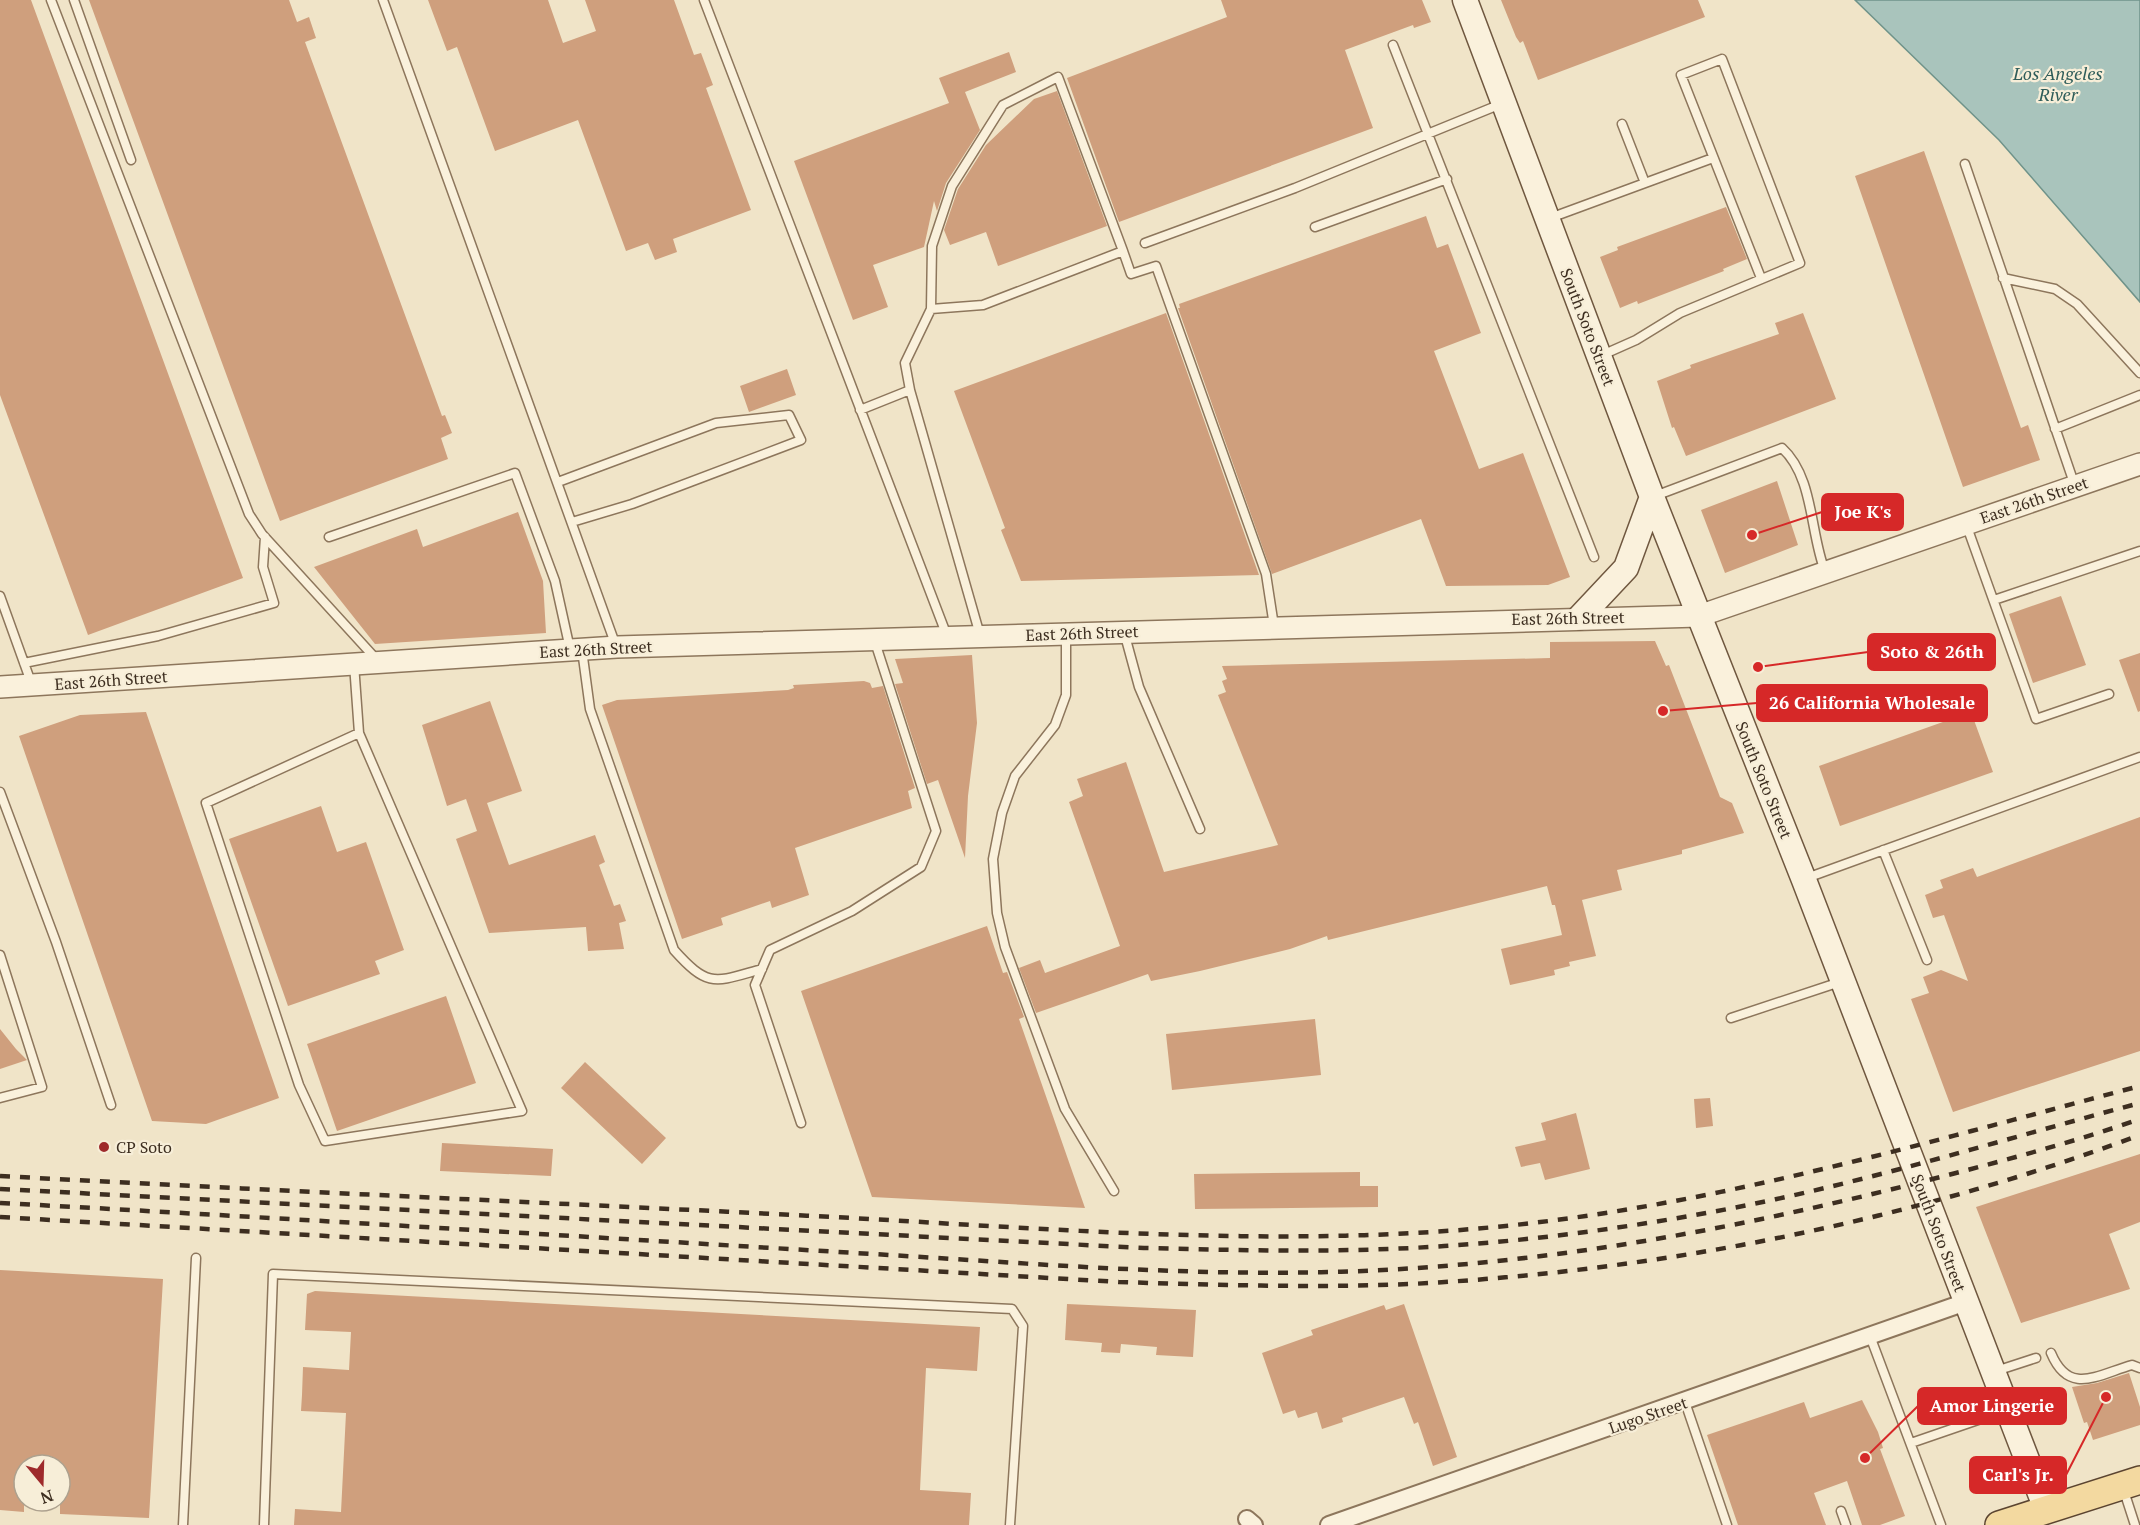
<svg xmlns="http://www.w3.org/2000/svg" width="2140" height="1525" font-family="'PT Serif',serif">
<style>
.water{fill:#a9c4bc;stroke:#6f938a;stroke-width:1.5}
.building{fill:#cf9f7d}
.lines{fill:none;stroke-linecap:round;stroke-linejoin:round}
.service-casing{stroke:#8d765c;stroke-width:11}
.minor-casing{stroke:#8d765c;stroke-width:20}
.tertiary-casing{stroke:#8d765c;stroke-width:24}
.secondary-casing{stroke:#6f573f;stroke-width:27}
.primary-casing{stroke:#5b4430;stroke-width:30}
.service{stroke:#faf1dc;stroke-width:8}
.minor{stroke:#faf1dc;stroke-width:16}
.tertiary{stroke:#faf1dc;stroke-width:21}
.secondary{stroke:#faf1dc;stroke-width:24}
.primary{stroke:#f3d9a0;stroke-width:27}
.rail{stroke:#3d2e20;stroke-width:4.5;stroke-dasharray:10 10;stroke-linecap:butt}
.poi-dot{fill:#9e2a2b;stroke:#f7eed8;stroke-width:2}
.labels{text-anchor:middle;stroke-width:4.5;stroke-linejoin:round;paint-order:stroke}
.street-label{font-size:16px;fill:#3d2e20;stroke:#f7eed8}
.poi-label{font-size:16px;fill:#3d2e20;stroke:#f7eed8;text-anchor:start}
.water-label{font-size:18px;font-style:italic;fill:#2f5d5a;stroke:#f7eed8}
.leader{fill:none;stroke:#d62828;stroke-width:2}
.callout-dot{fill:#d62828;stroke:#f7eed8;stroke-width:2}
.callout{fill:#d62828;stroke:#d62828;stroke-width:2}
.callout-label{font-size:18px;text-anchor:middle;font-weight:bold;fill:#fff}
</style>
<rect width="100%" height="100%" fill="#f0e4c8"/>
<path class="water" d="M1855 0H2140V302L1999 140Z"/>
<path class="building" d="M0 0H31L243 578 88 635 0 395Z
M89 0H289L297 22 309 17 316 38 305 42 442 416 445 415 452 433 441 438 448 459 280 521Z
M428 0H548L563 43 596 31 585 0H674L694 55 701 53 713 85 706 88 751 210 673 239 677 252 655 260 648 243 626 251 578 120 495 151 457 47 447 51Z
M1221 0H1422L1431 22 1414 28 1413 25 1345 50 1373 128 1119 222 1067 78 1227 17Z
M1501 0H1698L1705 17 1538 80 1523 41 1520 43 1516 37Z
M1009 52 1016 72 965 92 980 130 946 183 937 211 934 201 924 247 873 265 888 307 853 320 794 161 949 103 939 78Z
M1057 91 1107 226 998 266 986 232 950 245 944 230 958 189 986 145 1034 99Z
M1924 151 2021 428 2028 425 2040 460 1963 487 1855 176Z
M1726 207 1747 259 1723 269 1724 271 1638 304 1637 301 1620 308 1600 257 1618 250 1617 247Z
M1426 216 1437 248 1448 244 1481 333 1434 351 1479 469 1523 453 1570 577 1548 585 1446 586 1421 519 1272 574 1178 308H1180L1179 304Z
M1166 313 1259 575 1021 581 1001 530 1005 528 954 391Z
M1803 313 1836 399 1686 456 1674 427 1672 428 1657 381 1691 368 1690 365 1779 334 1775 323Z
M787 369 796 395 749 412 740 386Z
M1777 481 1798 545 1725 573 1701 510Z
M518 512 543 581 546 633 375 644 314 567 417 529 423 547Z
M2061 596 2086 665 2033 683 2009 614Z
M1655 641 1666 666 1669 665 1720 797 1732 803 1744 833 1682 850V854L1617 870 1622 890 1582 900 1596 956 1569 962 1570 966 1554 970 1555 975 1510 985 1501 949 1562 935 1555 905H1552L1547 886 1328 940 1327 936 1290 949 1200 971 1151 981 1148 974 1036 1013 1019 968 1040 960 1045 973 1120 946 1069 802 1083 796 1077 779 1126 762 1164 872 1278 845 1218 695 1226 692 1222 681 1227 679 1222 666 1550 658V642Z
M2140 653V711L2138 712 2119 660Z
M972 655 977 723 968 796 965 858 938 780 927 784 895 684 903 683 895 659Z
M864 681 870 683 872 688 883 686 915 788 908 791 912 808 795 848 809 895 772 908 770 901 721 918 723 925 682 939 602 705 617 700 788 690 794 688 793 685Z
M490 701 522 791 487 803 509 865 595 835 605 862 599 865 614 906 620 904 626 921 619 923 624 949 588 951 586 927 489 933 456 839 477 831 466 799 447 806 422 725Z
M146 712 279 1098 206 1124 152 1121 19 736 80 715Z
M1971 712 1993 772 1840 826 1819 766Z
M321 806 337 852 366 842 404 950 375 961 380 974 288 1006 229 839Z
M2140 817V1051L1953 1112 1911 999 1929 993 1923 977 1941 970 1968 981 1944 915 1933 918 1925 895 1943 888 1940 880 1973 868 1977 877Z
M987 926 1003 973 1007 972 1024 1017 1019 1019 1085 1208 872 1197 801 991Z
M446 996 476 1083 337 1131 307 1044Z
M1315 1019 1321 1075 1172 1090 1166 1034Z
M0 1029 16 1049 27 1060 0 1069Z
M585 1062 666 1138 642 1164 561 1088Z
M1710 1098 1713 1126 1696 1128 1694 1099Z
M1576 1113 1590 1169 1545 1180 1540 1163 1521 1167 1515 1147 1546 1140 1541 1123Z
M442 1143 553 1149 551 1176 440 1171Z
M2140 1154V1222L2109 1234 2130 1289 2021 1323 1976 1207Z
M1360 1172V1186H1378V1207L1195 1209 1194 1174Z
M0 1270 163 1279 149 1518 60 1514V1465H24V1512L0 1510Z
M315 1291 980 1327 977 1371 926 1368 920 1490 971 1493 969 1525H294L295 1509 341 1512 346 1413 301 1411 302 1395 303 1367 349 1370 351 1332 305 1330 307 1294Z
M1067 1304 1196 1310 1193 1357 1156 1355 1157 1347 1121 1344 1120 1353 1101 1352 1102 1343 1065 1340Z
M1404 1304 1457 1457 1433 1466 1418 1422 1414 1424 1404 1397 1342 1418 1343 1422 1322 1429 1317 1412 1298 1418 1295 1410 1283 1414 1262 1353 1313 1335 1311 1330 1384 1305 1386 1310Z
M2129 1373 2140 1407V1425L2093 1440 2087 1422 2084 1423 2072 1387 2097 1383Z
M1862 1400 1878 1432 1883 1448 1880 1449 1905 1516 1880 1525H1862L1847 1481 1814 1493 1826 1525H1738L1707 1435 1804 1402 1810 1418Z"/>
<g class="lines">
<defs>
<path id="service" d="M51 0 249 514 262 534 377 660
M74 0 131 160
M383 0 616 646
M704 0 947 636
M1393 45 1594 557
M1622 124 1645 183
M1965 164 2075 486
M1550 218 1713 158
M1315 227 1447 179
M1145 243 1295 188 1501 104
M1123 251 1131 274 1156 266 1266 574 1274 626
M2003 278 2055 289 2077 304 2140 373
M1600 356 1636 340 1680 313 1800 263 1722 59 1681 75 1761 278
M910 390 980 635
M860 410 910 390 905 363 931 309 932 246 952 186 1003 105 1058 77 1123 251 983 305 931 309
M2055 429 2140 395
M558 482 716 423 789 415 801 440 632 504 572 522
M1655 496 1782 448C1814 477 1810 534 1825 571
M1966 524 2036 719 2109 694
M329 537 515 473 555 581 570 649
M0 596 32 685
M1994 600 2140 551
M1124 632 1139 687 1200 829
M1066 635V695L1055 725 1015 776 1002 813 993 859 997 913 1005 947 1065 1109 1114 1191
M582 650 590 709 674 950C709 989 715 982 762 969
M24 663 158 636 274 603 263 567 265 537
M354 664 359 733 522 1111 325 1141 299 1085 206 803 359 733
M0 792 56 942 111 1105
M1883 850 1927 960
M1804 879 2140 757
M0 955 42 1087 0 1098
M1731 1018 1840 982
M801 1123 755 985 770 950 852 911 921 867 936 831 874 639
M1870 1336 1941 1525
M2051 1353C2069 1396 2097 1375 2132 1365L2140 1368
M1996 1371 2036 1358
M1685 1402 1727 1525
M1911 1443 2007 1410
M2123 1488 2135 1525
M1841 1511 1846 1525
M183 1525 196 1258
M264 1525 273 1274 1012 1309 1023 1326 1010 1525"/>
<path id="minor" d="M1247 1519 1254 1525
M1329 1525 1966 1302"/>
<path id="tertiary" d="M0 687 617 647 1699 616 2140 464"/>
<path id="secondary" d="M1465 0 1652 497 1804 880 2046 1509
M1580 617 1626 568 1652 497"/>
<path id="primary" d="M1999 1525 2140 1480"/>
</defs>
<use href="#service" class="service-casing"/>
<use href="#minor" class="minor-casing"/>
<use href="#tertiary" class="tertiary-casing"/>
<use href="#secondary" class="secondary-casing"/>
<use href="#primary" class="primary-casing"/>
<use href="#service" class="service"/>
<use href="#minor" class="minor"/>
<use href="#tertiary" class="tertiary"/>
<use href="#secondary" class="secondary"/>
<use href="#primary" class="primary"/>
<path class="rail" d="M0 1176C278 1191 556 1203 834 1217 1054 1229 1275 1248 1495 1227 1715 1206 1927 1142 2140 1086
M0 1189 1144 1248C1226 1250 1307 1252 1388 1249 1495 1245 1602 1232 1706 1213 1853 1187 1996 1141 2140 1103
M0 1203C285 1218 570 1236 856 1253 1047 1264 1239 1282 1430 1267 1596 1255 1759 1223 1921 1182 1995 1163 2068 1144 2140 1119
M0 1217 1119 1282C1216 1285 1314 1288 1411 1284 1660 1271 1907 1222 2140 1135"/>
</g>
<circle class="poi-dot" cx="104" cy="1147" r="6"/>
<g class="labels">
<g class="street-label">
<text transform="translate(1588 327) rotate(69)" y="6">South Soto Street</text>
<text transform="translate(2034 500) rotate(-19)" y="6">East 26th Street</text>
<text transform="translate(1568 618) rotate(-1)" y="6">East 26th Street</text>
<text transform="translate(1082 633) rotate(-2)" y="6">East 26th Street</text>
<text transform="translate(596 649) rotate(-3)" y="6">East 26th Street</text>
<text transform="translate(111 680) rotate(-4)" y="6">East 26th Street</text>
<text transform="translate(1764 780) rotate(68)" y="6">South Soto Street</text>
<text transform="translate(1939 1233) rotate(69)" y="6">South Soto Street</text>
<text transform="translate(1648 1415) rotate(-19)" y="6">Lugo Street</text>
</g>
<g class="poi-label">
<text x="116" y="1153">CP Soto</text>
</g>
<g class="water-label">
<text x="2058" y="80">Los Angeles<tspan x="2058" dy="21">River</tspan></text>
</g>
</g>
<path class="leader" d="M1752 535L1822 512M1758 667L1868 652M1663 711L1757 703M1865 1458L1918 1406M2106 1397L2066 1475"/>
<g class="callout-dot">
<circle cx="1752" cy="535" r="6"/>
<circle cx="1758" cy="667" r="6"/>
<circle cx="1663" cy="711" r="6"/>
<circle cx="1865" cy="1458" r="6"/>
<circle cx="2106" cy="1397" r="6"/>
</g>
<g class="callout">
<rect x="1822" y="494" width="81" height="36" rx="6"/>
<rect x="1868" y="634" width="127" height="36" rx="6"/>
<rect x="1757" y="685" width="230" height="36" rx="6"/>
<rect x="1918" y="1388" width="148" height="36" rx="6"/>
<rect x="1970" y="1457" width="96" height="36" rx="6"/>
</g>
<g class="callout-label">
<text x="1863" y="518">Joe K's</text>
<text x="1932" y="658">Soto &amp; 26th</text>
<text x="1872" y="709">26 California Wholesale</text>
<text x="1992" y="1412">Amor Lingerie</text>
<text x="2018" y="1481">Carl's Jr.</text>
</g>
<g transform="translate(42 1483) rotate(161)"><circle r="28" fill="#f7eed8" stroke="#ada18e" stroke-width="1.5"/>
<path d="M0-4.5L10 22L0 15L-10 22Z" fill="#9e2a2b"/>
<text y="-9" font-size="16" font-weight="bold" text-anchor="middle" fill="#3d2e20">N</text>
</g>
</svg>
